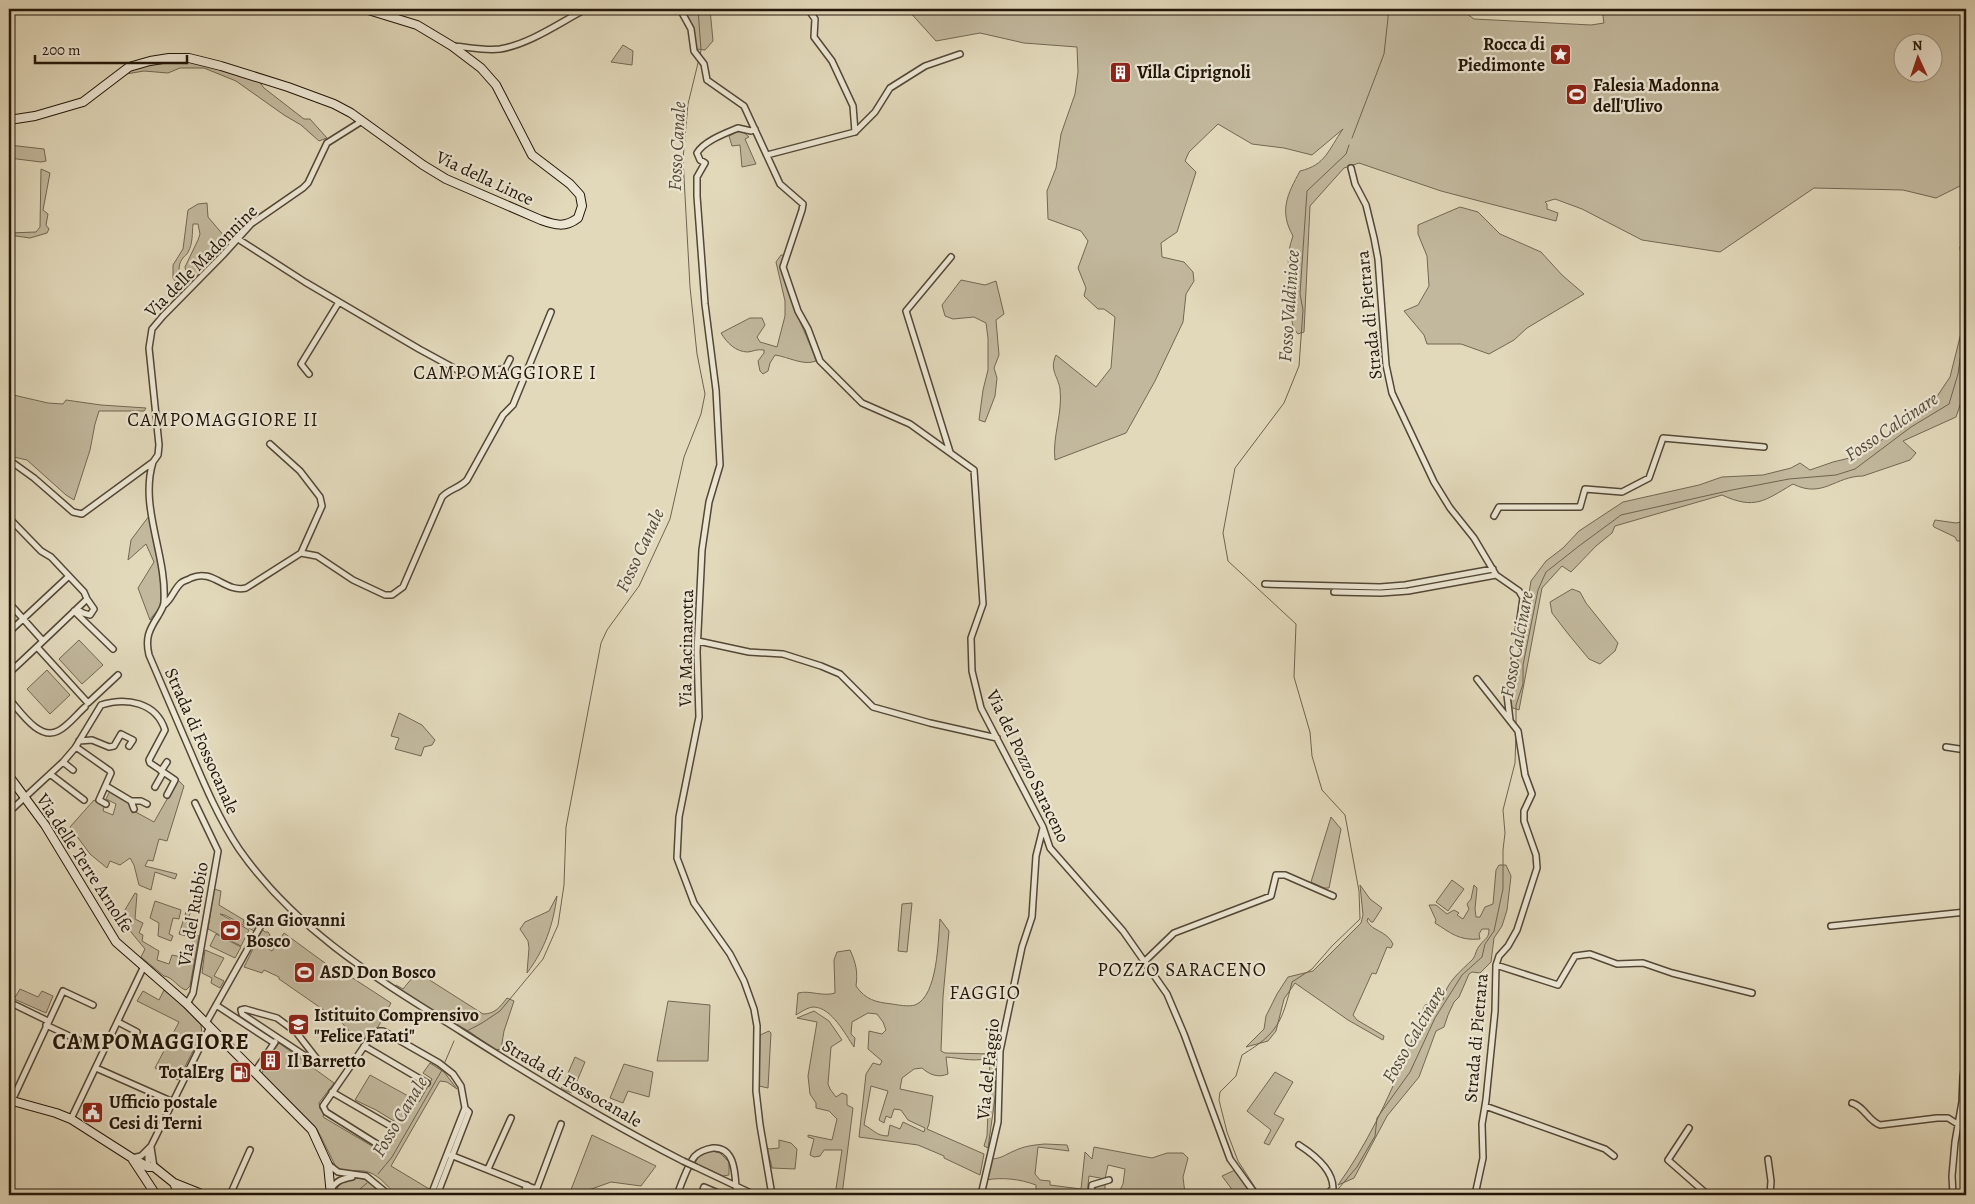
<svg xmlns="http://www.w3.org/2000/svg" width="1975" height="1204" font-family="Alegreya,serif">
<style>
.green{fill:#c2b89d;stroke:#726753;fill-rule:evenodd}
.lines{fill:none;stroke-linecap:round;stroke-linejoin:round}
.stream{stroke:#6f634f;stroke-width:1}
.street-casing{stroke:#534736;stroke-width:8}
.secondary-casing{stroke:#231609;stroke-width:10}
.street{stroke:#ece6d3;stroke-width:5}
.secondary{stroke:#ece6d3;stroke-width:8}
.street-bridge-casing{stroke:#534736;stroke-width:8;stroke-linecap:butt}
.street-bridge{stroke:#ece6d3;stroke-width:5}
.labels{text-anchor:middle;stroke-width:4.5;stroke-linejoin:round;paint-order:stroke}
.poi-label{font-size:18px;font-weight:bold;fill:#231609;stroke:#ece6d3;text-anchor:start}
.street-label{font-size:18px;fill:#231609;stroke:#ece6d3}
.water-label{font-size:19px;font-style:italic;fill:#554a38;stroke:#ece6d3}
.neighbourhood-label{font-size:19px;letter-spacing:1px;fill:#231609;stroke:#ece6d3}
.district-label{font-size:22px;font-weight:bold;letter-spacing:1px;fill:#231609;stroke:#ece6d3}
</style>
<rect width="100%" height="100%" fill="#e2d9bb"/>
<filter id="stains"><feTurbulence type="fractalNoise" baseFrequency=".004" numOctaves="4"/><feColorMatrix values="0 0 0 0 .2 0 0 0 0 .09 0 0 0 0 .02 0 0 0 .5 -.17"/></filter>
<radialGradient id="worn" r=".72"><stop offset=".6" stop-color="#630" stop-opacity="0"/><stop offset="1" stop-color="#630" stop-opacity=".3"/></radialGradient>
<path class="green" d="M684 9H710L713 41 705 50 696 49 692 25Z
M907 9H1460L1474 19 1591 25 1604 23 1602 9H1966V183L1936 198 1903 190 1814 188 1720 252 1642 240 1582 209 1555 199 1545 202 1547 204V209L1558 213 1556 221 1441 191 1359 163 1344 168 1310 206 1304 332 1298 334C1288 323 1293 311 1291 297 1289 275 1285 257 1293 236 1279 211 1287 195 1300 171 1326 165 1328 150 1343 129L1312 155 1284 148 1252 144 1218 124 1189 152 1185 161 1196 172 1177 232 1161 243 1162 257 1184 262 1193 272 1194 281 1186 294 1183 322 1155 381 1126 433 1055 460C1052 437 1063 413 1060 389 1058 376 1049 370 1056 355L1096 387 1111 368 1115 317 1104 309H1098L1084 296 1086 288 1078 268 1088 241 1081 231 1048 219 1047 191 1056 168 1061 134 1075 94 1078 72 1077 47 1024 43 980 33 936 41ZM1902 42H1932V72H1902Z
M623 45 633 51 632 65 611 62Z
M160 61H187L258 80 264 88 304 119H310L327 138 319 141 301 125 284 115 236 81 204 68H180L168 73 144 71 126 74 137 67Z
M741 130 749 137 745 139 756 164 742 167 740 145 732 146 729 136Z
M9 145 44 149 46 161 41 162 9 158Z
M41 169 50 173 43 210 48 214 46 225 49 229 47 233 30 238 9 235V233L36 232 40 227Z
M207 203 208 217 225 237 230 238V242L191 283 186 272 185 267 198 240 200 234 198 224H193C192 233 193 244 188 252 187 255 185 255 183 258 176 266 179 280 187 287L186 290 183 292 173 278V265L183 249 188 210 198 204Z
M1460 207 1478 212 1500 234 1541 252 1562 275 1584 294 1527 328 1514 340 1489 354 1461 344H1427L1424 335 1404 311 1418 305 1429 286 1427 256 1418 234V225Z
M1966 235V388L1956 417 1903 441 1916 453 1910 460 1863 476C1835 476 1823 499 1793 484 1764 501 1755 510 1722 495L1615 526 1612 533 1596 546 1571 572 1562 566 1542 588 1519 710 1510 707 1531 581 1546 561 1563 548 1579 531 1623 502 1699 485 1722 477 1763 475 1791 468 1800 463 1810 470 1833 462 1858 456 1930 407 1950 377 1966 313 1960 247Z
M781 255H784C778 284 807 332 816 361 803 366 789 357 775 355L770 363 768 371 763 374 760 371 758 361 764 353V350C757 349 754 351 748 352 736 352 727 343 721 333L750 318H762L765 325 757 337 760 342 777 347 785 316V301L776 262Z
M961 280 985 285 996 281 1004 314 996 320 999 355 994 368 997 378 995 396 985 422 979 420 983 390 988 370V338L986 323 974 317 953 319 945 316 942 305Z
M9 394 48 403 63 404 66 400 101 405 146 408 144 411H99L95 424 90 450 74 500 66 495 27 460 9 456Z
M149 516C153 534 166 591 159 608 157 612 152 616 150 620L138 588 154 562 146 544 128 560 131 540Z
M1935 520 1956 523 1966 521V541H1957L1955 537 1934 527 1933 525Z
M1572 589 1580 592 1586 603 1618 643 1615 651 1600 664 1589 659 1569 635 1552 613 1550 602Z
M79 640 103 665 82 684 59 659Z
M47 670 70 695 50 714 27 689Z
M399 713 422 725 435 740 432 745 424 747 421 756 395 749 399 738 391 736Z
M178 780 184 786 167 841 159 839 153 861 148 860 145 866 177 874 175 879 155 872 151 890 139 885 134 865 130 858 120 865 110 861 107 868 90 854 70 827 94 800 104 807 103 811 113 815 116 804 106 799 110 791 130 804 132 810 154 822Z
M1331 817 1341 829 1329 888H1324L1311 882Z
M1499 865H1506L1511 876 1507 910 1502 926 1494 938 1491 962 1480 973 1472 972 1469 974 1459 997 1454 1002 1448 1015 1444 1027 1436 1031 1419 1077 1387 1116 1354 1178 1338 1185C1366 1146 1388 1100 1406 1055 1413 1039 1417 1022 1425 1005L1443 1000C1446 982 1461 971 1473 959 1476 955 1476 949 1480 945 1485 938 1489 939 1489 929H1482L1479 934 1480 939C1459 941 1451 933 1435 923L1436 920 1429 905H1436L1447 914 1454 910 1459 913 1457 915 1463 919 1469 909 1467 904 1471 899 1474 885 1477 888 1475 909 1476 917H1480L1485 907 1493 904 1496 870Z
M1452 880 1464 889 1448 911 1436 902Z
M1360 885 1370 899 1382 908 1373 922H1371L1368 918 1367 921C1373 932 1386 930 1393 944L1391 948 1387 947 1376 974 1372 973 1353 1015 1357 1020 1384 1036 1383 1040 1348 1020 1295 983 1284 999 1276 1031 1268 1041 1246 1047 1264 1029 1266 1016 1277 994 1288 977 1313 971 1361 923 1363 915Z
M214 889 221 891 219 905 244 920 243 923 250 924 256 918 257 925 254 931 225 915 220 914 249 930 241 946 208 929Z
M135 893 137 894 135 919 143 923 139 933 143 935 142 941 159 951 157 960 169 964 172 955 189 959 193 938 179 934 186 912 190 913 187 923 191 925 189 933 199 936 190 986 186 990C178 988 173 977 164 976L141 957 145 949 122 921 123 918 122 915Z
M557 896C553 925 545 949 527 973L529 948 528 941 520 929 525 922 549 911Z
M155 901 181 910 179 919 173 918 169 934 173 936 171 941 158 936 159 923 150 918Z
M912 903 907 952 898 951 902 904Z
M940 919 949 931 943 997 941 1051 945 1053 996 1054V1091L988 1148 984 1146 987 1136 990 1057C978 1063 960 1058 946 1057L948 1074C938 1078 930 1075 922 1068L914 1069 902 1078 900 1089 933 1096 929 1124 927 1129 984 1154 980 1175 944 1158V1156L918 1145 859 1137 866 1074 873 1063 880 1065 882 1061 868 1049 869 1031 882 1034 886 1030 883 1022 877 1014 868 1013 852 1022 851 1034 855 1038 854 1047C845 1034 832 1008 814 1007 808 1007 801 1012 796 1015L798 993C810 990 823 997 835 993L834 960 837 952 850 950C856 963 858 972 856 986 866 1000 875 1002 892 1004 899 1005 908 1007 915 1005 938 996 938 940 940 919ZM871 1086 888 1091 879 1120 884 1123 886 1116 891 1118 894 1109 901 1110 908 1120 925 1128 924 1132 903 1122 900 1129 890 1125 888 1136C876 1136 873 1129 864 1125Z
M261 928 265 932H268L270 935 267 948 272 951 284 933 344 977 348 975 391 1003 378 1027 368 1033 361 1044 333 1013 331 1015 279 979V977L264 970 262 973 244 967 254 947 259 946 253 944Z
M216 934 241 947 235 958 210 946Z
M205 950 224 958 214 976 224 981 220 988 211 983 212 978 202 973Z
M417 972 483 1014C495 1014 500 1007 507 998L514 1001 504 1031 501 1049 495 1050 470 1032 394 987 396 985 403 989Z
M165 988 201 1025 202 1034 178 1080 155 1068 179 1022 137 1001 143 991 159 1000Z
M20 989 38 997 42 991 53 996 46 1013 14 999Z
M668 1001 710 1005 708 1061H657Z
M814 1011 829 1021 842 1040 831 1047 828 1084 830 1089 836 1097 842 1093 847 1095V1105L853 1108 842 1195H835L842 1150H824L820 1156 814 1157 810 1155 814 1139 808 1137V1135L832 1140 837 1119 829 1111 816 1108V1103L810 1094 808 1076 817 1022 797 1018Z
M769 1031 771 1033 768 1088 759 1086 760 1035Z
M279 1043 334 1083 319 1103 320 1109 324 1113 323 1117 377 1149 381 1145 382 1140 394 1133 399 1124 376 1110 355 1100 370 1075 419 1102 432 1079 423 1073 430 1063 444 1072 457 1089 447 1082 440 1081 391 1166 431 1190 428 1195H396C387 1186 378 1173 364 1171 354 1170 345 1173 336 1167L317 1129 262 1073 266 1062 272 1067 275 1063 274 1062 276 1059 271 1055Z
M575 1057 585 1062 572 1093 561 1089Z
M624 1064 653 1072 649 1097 628 1091 623 1103 610 1098Z
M1275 1072 1293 1082 1274 1114 1284 1119 1269 1145 1264 1143 1271 1130 1247 1111Z
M592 1135 656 1166 641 1186 611 1182 575 1195H569Z
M779 1140 791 1143 797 1149 795 1169 772 1168 767 1147 769 1149 779 1148Z
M1045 1144 1067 1145 1069 1151 1038 1147 1035 1174 1040 1180 1050 1181V1185L1081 1189 1085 1152 1092 1159 1094 1147 1152 1158 1167 1153H1183L1188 1158 1183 1177 1185 1194 1096 1195 1093 1194 1094 1186 1105 1182V1191L1110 1192 1120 1190 1123 1184 1125 1169 1108 1165 1105 1179 1089 1176 1087 1195H1036V1185C1020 1179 1002 1177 986 1180L992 1159C1003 1158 1004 1155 1014 1151 1024 1146 1034 1145 1045 1144Z
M712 1151 720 1153 729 1162V1175L723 1176 695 1163C699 1154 703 1153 712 1151Z
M1235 1170 1253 1195H1236L1222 1176Z
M359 1178 367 1180 374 1185 375 1188 378 1191 376 1195H337L338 1184 349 1179Z"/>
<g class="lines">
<path class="stream" d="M698 9 701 50 700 55
M1352 138 1384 54 1389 9
M1516 724V705L1523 684V665L1538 590 1546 572 1579 546 1621 515 1732 490 1789 479 1836 475 1855 469 1911 427 1949 404 1958 374 1963 339 1966 329
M467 1031 482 1023 500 1011 543 959 558 925 564 885 566 827 601 643 607 630 639 586 670 519 684 457 701 414 705 394 697 354 690 287 683 159 688 104 699 59
M445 1062 454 1041
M378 1174 392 1157 442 1070
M353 1195 367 1183
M1260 1195 1238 1161 1227 1132 1219 1100 1220 1092 1236 1076 1242 1055C1278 1033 1282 1022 1292 982L1312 969 1332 946 1360 919 1359 891 1345 815 1322 790 1312 756 1310 732 1294 677 1296 624 1228 561 1223 533 1235 468 1284 403 1299 366 1303 310 1300 294 1307 191 1346 154 1349 145
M1333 1195 1357 1167 1375 1136 1377 1118 1410 1072 1435 1018 1462 975 1482 957 1485 944 1494 931 1503 889V850L1505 833 1503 810 1515 763 1516 733"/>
<defs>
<path id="street" d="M680 9 691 29 694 51 704 64 707 80 744 106 780 184 803 204 802 210 783 267 798 311 808 329 820 361 862 403 910 424 974 470 983 604 971 638 972 671 981 708 1043 827 1050 848 1123 931 1167 994 1184 1034 1230 1159 1256 1195
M808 9 815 19 814 37 832 61 853 106 855 132
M453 46C468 47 485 51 500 49 530 44 559 23 586 9
M755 129 751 131 738 128C726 133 704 141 697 153L700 160 705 163 697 177V196L705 304 716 390 720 465 709 502 702 550 697 652 699 717 679 817 677 858 694 903 730 954 744 981 754 1009 757 1026 756 1091 760 1125 772 1195
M767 155 855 132 875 112 890 88 925 66 960 54
M1351 168 1355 184 1366 205 1374 238 1378 259 1386 365 1392 393 1434 482 1450 508 1474 538 1496 575 1519 591 1523 598 1513 668 1507 695 1510 720
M238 239 305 282 419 349 463 373 505 369 510 359
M309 374 301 364 339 302
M950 452 906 311 951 257
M9 460 34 478 73 512 82 514 153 462 158 455 159 445 149 348 152 329 163 316 223 255 251 224 303 188 308 183 327 143 362 121
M153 462C139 507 167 555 164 602 164 607 160 612 158 616 149 630 145 638 149 655 163 688 177 721 191 753 205 786 219 819 239 849 297 932 379 980 462 1032 534 1078 607 1122 683 1161
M1494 516 1499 507H1580L1585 489 1622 492 1649 478 1663 438 1764 447
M9 518 41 551 51 557 84 592 87 599
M301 553 317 556 353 580 385 595H392L403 587 442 497C449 489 460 488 467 480L503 415 513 405 551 312
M1265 584 1380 587 1405 585 1493 569
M1334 592 1381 593 1408 591 1496 575
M9 603 43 641
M164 605C172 599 174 589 181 583 183 581 188 580 191 578 213 568 225 593 246 588L301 553 322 506 320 497 300 471 270 444
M74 611 113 649
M9 632 69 576
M698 641 749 652 783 654 821 666 840 674 873 707 930 723 997 738
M37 647 88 703 118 675
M9 673C35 649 61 624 87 599L94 609 90 615 83 613 77 609
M9 699C20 711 39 741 58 731 68 726 76 715 85 707
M79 741 92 740 109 747 114 746 121 734 133 740 129 746
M76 747 110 771 111 773 99 800 106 804
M1946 747 1966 750
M63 762 73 770
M161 771 167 762
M50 774 84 800
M106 786 131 801H141L147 804
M155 787 163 773
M131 801 134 809
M9 812 63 762 75 748 101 705C126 697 156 702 165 730L149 760 150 763 175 780 167 795
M1831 926 1966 912
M1144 962 1174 933 1271 896 1276 875H1285L1333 896
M1496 965 1558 985 1575 956 1590 954 1617 964 1643 963 1672 973 1752 993
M9 1002 48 1021
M187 1004 193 993 218 851 195 803
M216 1005 274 1043
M245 1009 277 1018 296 1032 317 1059 319 1065 242 1014 241 1010Z
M9 1012 12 1004
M118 1022 137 1032
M206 1023 264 920
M46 1025 78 1040
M364 1046 427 1083
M96 1068 173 1102
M254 1073 275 1042
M332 1092 394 1128
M1852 1103C1864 1106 1868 1121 1880 1125L1937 1118H1948L1959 1125
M1485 1106 1605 1149 1614 1156
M9 1107 63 991 93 1005
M71 1119 144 966
M1689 1128 1668 1160 1708 1195
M377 1144 326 1112 323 1106 372 1035 379 1031H383L439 1063 453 1074 461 1086 465 1108 469 1112 437 1195
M1299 1145C1313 1154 1333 1170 1333 1188L1327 1195
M151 1147 154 1167
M448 1154 533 1188H537L561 1124
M132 1158 141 1156 151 1146 210 1027
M1768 1159 1771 1181 1770 1195
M329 1165 338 1172 366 1176 389 1195
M148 1167V1151
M696 1167 755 1195
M488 1169 511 1118
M331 1190C335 1181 342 1179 352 1177
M230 1195 250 1150
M431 1195 465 1108
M523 1195 527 1185
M677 1195C681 1185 688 1164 695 1156 700 1151 707 1149 713 1148 734 1147 735 1171 736 1187
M701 1195 704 1187 723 1195
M981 1195 998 1122 1000 1051 1022 947 1032 917 1036 856 1043 828
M1091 1195 1092 1185 1109 1180
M1475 1195 1483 1158 1482 1124 1486 1100 1495 1011 1496 965 1499 956 1508 946 1517 930 1537 868 1536 855 1524 821V811L1532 794 1525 775 1518 731 1477 679
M1953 1195 1952 1176 1955 1142 1962 1102 1963 1077 1966 1057"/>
<path id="secondary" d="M9 120 35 116 83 102 129 67 150 61 169 58H189L221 66 288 87 334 104 351 113 423 165 446 179 541 220C555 225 565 228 578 218L582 206 580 195 570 184 532 155 496 85 481 68 452 46 417 25 365 9
M9 776 45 825 116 942 187 1004 312 1130 328 1165 331 1195
M9 1100 56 1113 71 1119 132 1158 148 1167H154L174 1183 204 1195
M133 1160 156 1195
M174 1183 177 1190 176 1195
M184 1195 198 1194"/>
</defs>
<use href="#street" class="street-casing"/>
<use href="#secondary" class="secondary-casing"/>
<use href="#street" class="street"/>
<use href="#secondary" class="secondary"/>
<defs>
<path id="street-bridge" d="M683 1161 696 1167"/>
</defs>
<use href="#street-bridge" class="street-bridge-casing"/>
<use href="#street-bridge" class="street-bridge"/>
</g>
<defs>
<symbol id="sight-square" viewBox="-11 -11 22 22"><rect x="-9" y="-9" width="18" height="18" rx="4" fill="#8f2418" stroke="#ece6d3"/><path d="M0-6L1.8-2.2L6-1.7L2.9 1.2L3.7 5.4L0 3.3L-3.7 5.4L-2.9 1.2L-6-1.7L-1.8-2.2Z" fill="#fff"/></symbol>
<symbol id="building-square" viewBox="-11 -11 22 22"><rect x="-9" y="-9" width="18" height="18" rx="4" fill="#8f2418" stroke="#ece6d3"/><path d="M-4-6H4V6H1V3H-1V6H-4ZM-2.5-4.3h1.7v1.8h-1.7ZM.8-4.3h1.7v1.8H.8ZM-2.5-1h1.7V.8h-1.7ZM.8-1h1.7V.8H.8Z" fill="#fff"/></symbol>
<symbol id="stadium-square" viewBox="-11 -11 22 22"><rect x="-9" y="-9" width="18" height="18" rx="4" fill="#8f2418" stroke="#ece6d3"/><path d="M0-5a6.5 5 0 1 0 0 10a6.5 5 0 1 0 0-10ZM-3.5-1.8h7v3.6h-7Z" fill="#fff"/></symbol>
<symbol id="school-square" viewBox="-11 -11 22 22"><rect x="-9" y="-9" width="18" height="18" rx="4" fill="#8f2418" stroke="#ece6d3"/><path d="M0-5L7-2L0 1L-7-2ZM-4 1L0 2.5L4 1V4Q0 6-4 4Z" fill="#fff"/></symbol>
<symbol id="fuel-square" viewBox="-11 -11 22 22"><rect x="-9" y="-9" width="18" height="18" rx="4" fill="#8f2418" stroke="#ece6d3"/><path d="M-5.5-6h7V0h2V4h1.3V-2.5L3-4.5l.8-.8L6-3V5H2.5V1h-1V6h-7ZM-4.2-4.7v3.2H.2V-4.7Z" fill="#fff"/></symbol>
<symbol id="civic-square" viewBox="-11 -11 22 22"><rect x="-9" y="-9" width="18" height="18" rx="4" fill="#8f2418" stroke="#ece6d3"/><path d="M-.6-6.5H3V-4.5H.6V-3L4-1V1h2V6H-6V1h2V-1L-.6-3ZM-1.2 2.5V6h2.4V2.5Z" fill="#fff"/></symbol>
</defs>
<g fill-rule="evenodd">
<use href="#sight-square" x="1548" y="42" width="25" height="25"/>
<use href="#building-square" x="1108" y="60" width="25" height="25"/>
<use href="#stadium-square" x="1564" y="82" width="25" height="25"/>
<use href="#stadium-square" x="218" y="918" width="25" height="25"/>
<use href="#stadium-square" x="292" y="960" width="25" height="25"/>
<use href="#school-square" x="286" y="1012" width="25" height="25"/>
<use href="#building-square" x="258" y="1048" width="25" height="25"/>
<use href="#fuel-square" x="228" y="1060" width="25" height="25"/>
<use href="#civic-square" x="80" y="1100" width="25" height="25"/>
</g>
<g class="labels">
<g class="poi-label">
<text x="1545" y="50" text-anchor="end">Rocca di<tspan x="1545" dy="21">Piedimonte</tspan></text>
<text x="1137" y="78">Villa Ciprignoli</text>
<text x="1593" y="91">Falesia Madonna<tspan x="1593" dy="21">dell'Ulivo</tspan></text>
<text x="246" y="926">San Giovanni<tspan x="246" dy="21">Bosco</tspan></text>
<text x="320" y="978">ASD Don Bosco</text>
<text x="314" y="1021">Istituito Comprensivo<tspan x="314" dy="21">"Felice Fatati"</tspan></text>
<text x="287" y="1067">Il Barretto</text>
<text x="224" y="1078" text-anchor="end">TotalErg</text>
<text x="109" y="1108">Ufficio postale<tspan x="109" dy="21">Cesi di Terni</tspan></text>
</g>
<g class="street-label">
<text transform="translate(485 178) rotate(25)" y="6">Via della Lince</text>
<text transform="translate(201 261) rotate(-45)" y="6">Via delle Madonnine</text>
<text transform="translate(1369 315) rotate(-96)" y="6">Strada di Pietrara</text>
<text transform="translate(686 648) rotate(-89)" y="6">Via Macinarotta</text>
<text transform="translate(202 741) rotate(66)" y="6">Strada di Fossocanale</text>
<text transform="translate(1028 766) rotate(64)" y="6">Via del Pozzo Saraceno</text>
<text transform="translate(85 863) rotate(57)" y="6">Via delle Terre Arnolfe</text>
<text transform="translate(193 914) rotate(-80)" y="6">Via del Rubbio</text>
<text transform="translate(1476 1038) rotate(-85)" y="6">Strada di Pietrara</text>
<text transform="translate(988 1069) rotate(-84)" y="6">Via del Faggio</text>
<text transform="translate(572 1083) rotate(30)" y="6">Strada di Fossocanale</text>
</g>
<g class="water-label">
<text transform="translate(676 146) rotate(-87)" y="7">Fosso Canale</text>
<text transform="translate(1288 306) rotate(-86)" y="7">Fosso Valdinioce</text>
<text transform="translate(1891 426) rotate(-34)" y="7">Fosso Calcinare</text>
<text transform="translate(639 550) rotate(-65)" y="7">Fosso Canale</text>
<text transform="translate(1516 644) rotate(-79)" y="7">Fosso Calcinare</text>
<text transform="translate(1413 1034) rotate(-60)" y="7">Fosso Calcinare</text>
<text transform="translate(399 1116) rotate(-59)" y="7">Fosso Canale</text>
</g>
<g class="neighbourhood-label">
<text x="505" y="379">CAMPOMAGGIORE I</text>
<text x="223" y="426">CAMPOMAGGIORE II</text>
<text x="1182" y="976">POZZO SARACENO</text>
<text x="985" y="999">FAGGIO</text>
</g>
<g class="district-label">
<text x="151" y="1049">CAMPOMAGGIORE</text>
</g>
</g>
<rect width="1975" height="1204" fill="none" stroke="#e2d9bb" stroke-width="30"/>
<rect x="10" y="10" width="1955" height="1184" fill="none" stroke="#231609" stroke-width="2.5"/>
<rect x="15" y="15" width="1945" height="1174" fill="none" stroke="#231609"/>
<g transform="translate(1918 58) rotate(357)"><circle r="24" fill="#ece6d3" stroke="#9c9382"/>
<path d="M0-4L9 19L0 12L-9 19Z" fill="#8f2418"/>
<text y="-8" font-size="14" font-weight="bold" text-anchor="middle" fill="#231609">N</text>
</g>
<path d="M35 55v8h152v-8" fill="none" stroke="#231609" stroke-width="2.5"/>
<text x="42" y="55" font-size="15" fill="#231609" stroke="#ece6d3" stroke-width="4" paint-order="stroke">200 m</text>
<rect width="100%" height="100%" filter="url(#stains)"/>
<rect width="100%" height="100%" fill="url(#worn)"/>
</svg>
